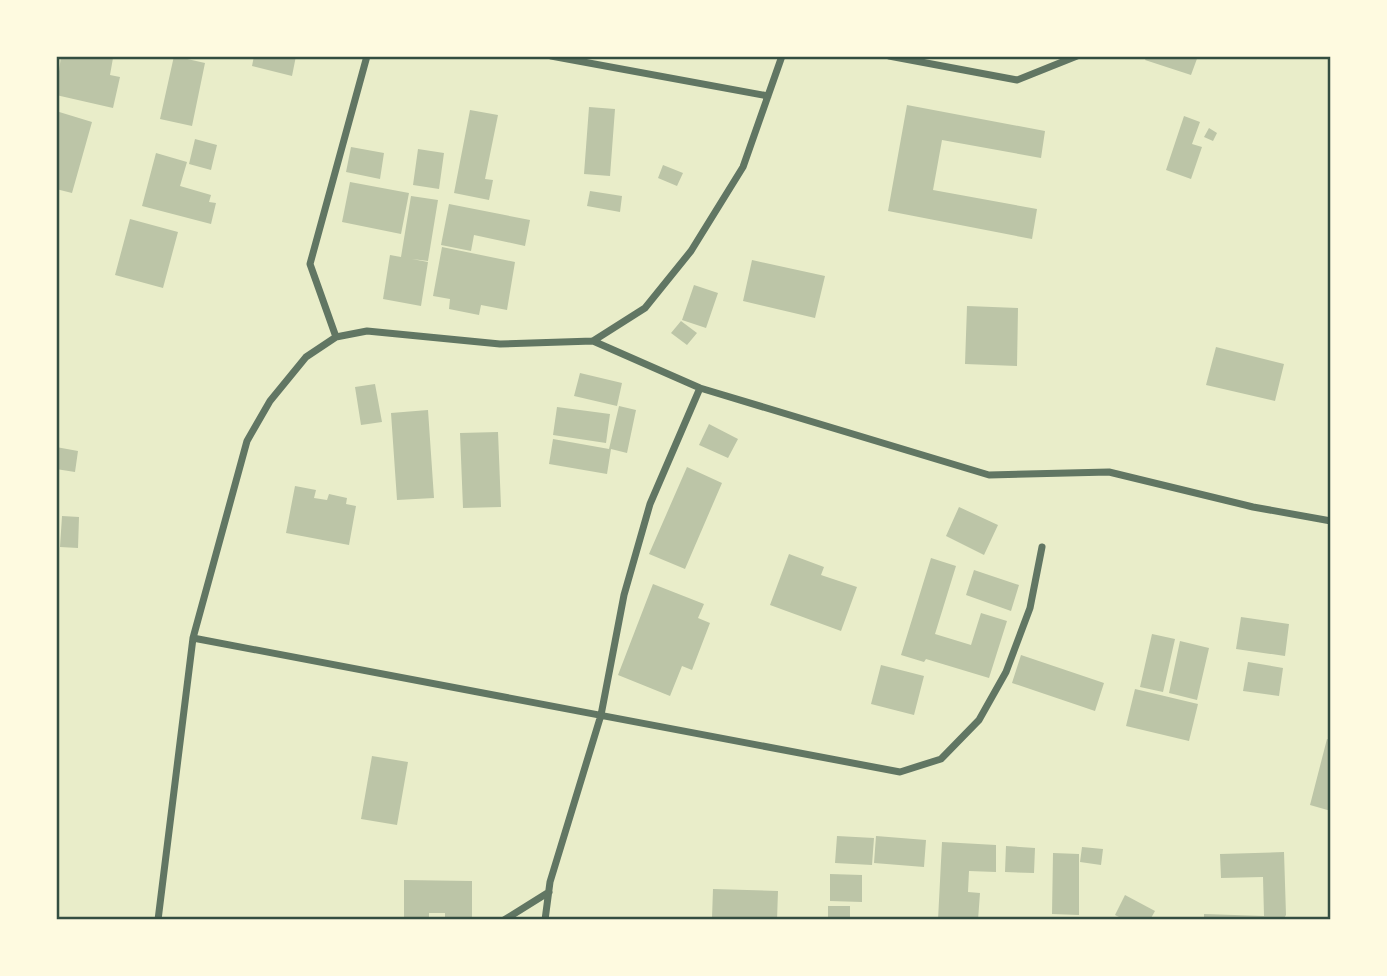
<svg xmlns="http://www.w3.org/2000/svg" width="1387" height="976" font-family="Spectral,serif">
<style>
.building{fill:#bcc5a7}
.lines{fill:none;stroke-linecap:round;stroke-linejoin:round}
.minor{stroke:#617663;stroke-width:7}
.neatline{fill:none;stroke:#344e41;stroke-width:2.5}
</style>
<rect width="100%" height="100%" fill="#e9edc9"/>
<path class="building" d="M61 56 113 58 110 75 120 77 113 108 56 95Z
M174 56 205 63 192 126 160 119Z
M254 56H296L292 76 252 66Z
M1147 56H1198L1191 75 1145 60Z
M907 105 1045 131 1041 158 942 140 933 190 1037 209 1032 239 888 211Z
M589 107 615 109 610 176 584 174Z
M470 110 498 115 485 179 493 180 489 200 454 193Z
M56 111 92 122 72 193 56 189Z
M1184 116 1200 122 1192 144 1202 147 1191 179 1166 170Z
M1209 128 1217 133 1213 141 1204 137Z
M195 139 217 145 211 170 189 164Z
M351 147 384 153 380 179 346 172Z
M418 149 444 153 439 189 413 185Z
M156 153 187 162 180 186 211 195 209 202 216 203 211 224 142 206Z
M663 165 683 173 677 186 658 178Z
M350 182 409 193 401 234 342 222Z
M590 191 622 196 620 212 587 206Z
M411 196 438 200 428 261 412 259 428 262 421 306 383 299 390 255 401 257Z
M449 204 530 220 525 246 474 235 471 251 441 245Z
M130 219 178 232 163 288 115 275Z
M442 247 515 262 507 310 481 305 479 315 449 309 450 299 433 296Z
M752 260 825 276 815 318 743 301Z
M694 285 718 293 706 328 682 320Z
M967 306 1018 308 1017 366 965 364Z
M681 321 697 333 687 345 671 333Z
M1216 347 1284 364 1275 401 1206 385Z
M580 373 622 383 617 406 574 396Z
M375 384 382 422 361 425 355 387Z
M619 406 636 410 627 453 611 449 607 474 549 464 553 439 609 449Z
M557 407 610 414 606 443 553 435Z
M428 410 434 498 397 500 391 413Z
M709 424 738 439 728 458 699 445Z
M498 432 501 507 463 508 460 433Z
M56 447 78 451 75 472 56 469Z
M687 467 722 483 685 569 649 554Z
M295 486 316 490 314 498 327 500 329 494 347 498 346 504 356 506 349 545 286 533Z
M959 507 998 525 984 555 946 536Z
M62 516 79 517 78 548 60 547Z
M789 554 824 567 821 575 857 587 841 631 770 605Z
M931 558 956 566 935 634 971 645 981 613 1007 621 989 678 926 659 924 662 901 655Z
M974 570 1019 585 1011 611 966 595Z
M653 584 704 604 698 618 710 623 692 670 682 666 670 696 618 675Z
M1241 617 1289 624 1285 656 1236 649Z
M1152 634 1175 639 1163 692 1140 687Z
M1180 641 1209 648 1197 700 1169 693Z
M1021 655 1104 683 1095 711 1012 683Z
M1248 662 1283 668 1279 696 1243 691Z
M881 665 924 676 914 715 871 704Z
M1135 689 1198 704 1189 741 1126 726Z
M1327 739 1331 740V811L1310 805Z
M372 756 408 762 397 825 361 819Z
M837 836 874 838 872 865 835 863Z
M876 836 926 840 924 867 874 863Z
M942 842 996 845V872L969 871 968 892 980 893 978 920H938Z
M1006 846 1035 848 1034 873 1005 872Z
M1082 847 1103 849 1101 865 1080 862Z
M1284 852 1286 915 1283 920H1204V914L1264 916 1263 877 1221 878 1220 854Z
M1053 853 1079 854V915L1052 914Z
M830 874 862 875V902L830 901Z
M404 880 472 881V920H445V913H429V920H404Z
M713 889 778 891 777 920 712 918Z
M1125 895 1155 911 1150 920H1125L1115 915Z
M828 906H850V920H828Z"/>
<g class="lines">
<path class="minor" d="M551 56 768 96
M889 56 1017 80 1077 56
M336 337 310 264 367 56
M593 341 700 388 989 475 1109 472 1253 507 1331 521
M193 638 900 772 941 759 979 720 1006 672 1030 608 1042 547
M158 920 193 638 247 441 270 401 306 357 336 337 367 331 500 344 593 341 645 308 691 251 743 167 782 56
M504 920 549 892
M545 920 550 882 601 715 624 595 650 504 700 388"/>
</g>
<rect width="1387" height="976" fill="none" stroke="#fefae0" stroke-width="116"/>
<rect x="58" y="58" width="1271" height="860" class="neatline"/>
</svg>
